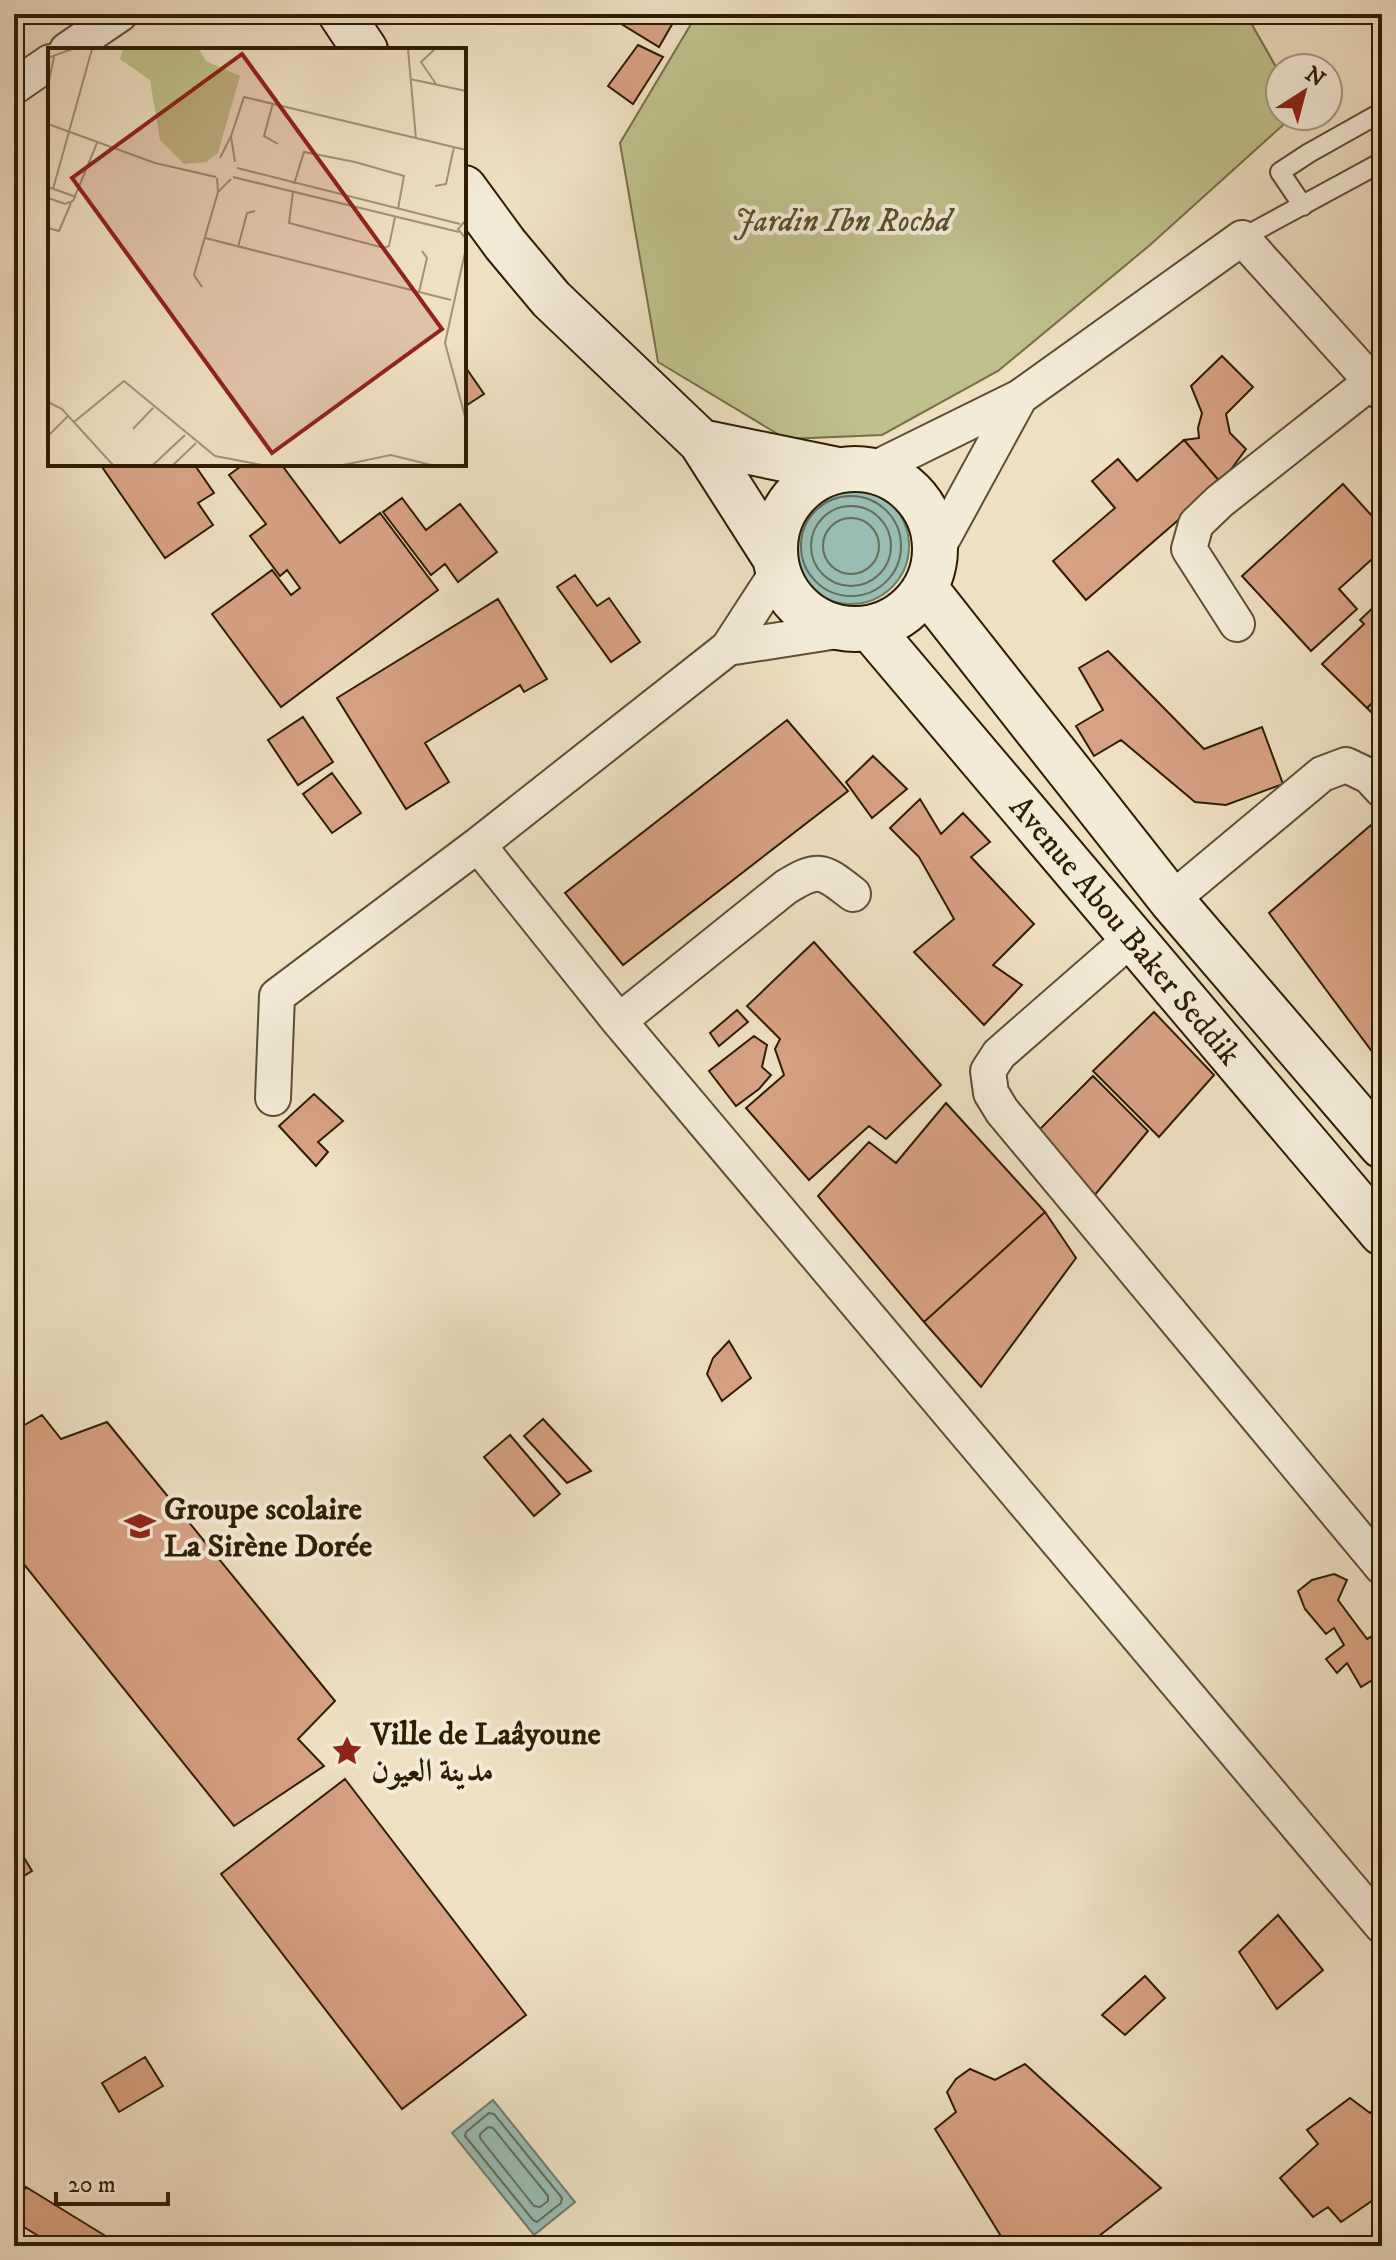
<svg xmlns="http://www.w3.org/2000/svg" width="1396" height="2260" font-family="'IM FELL DW Pica',Amiri,serif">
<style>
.green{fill:#c0c08e;stroke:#786e48;stroke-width:2}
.water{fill:#99bdb3;stroke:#6f7d6c;stroke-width:2}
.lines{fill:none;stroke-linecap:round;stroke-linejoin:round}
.shore{stroke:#646d5a;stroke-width:2}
.building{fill:#d7a183;stroke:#2f1d02;stroke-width:2}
.lane-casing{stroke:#5f4e32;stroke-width:22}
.street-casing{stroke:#5f4e32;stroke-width:38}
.secondary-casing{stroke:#2f1d02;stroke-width:48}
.lane{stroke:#f4ebd7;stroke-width:18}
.street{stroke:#f4ebd7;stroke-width:34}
.secondary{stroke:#f4ebd7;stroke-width:44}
.labels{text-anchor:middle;stroke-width:8;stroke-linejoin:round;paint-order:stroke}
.park-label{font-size:32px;font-style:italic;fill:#5a4e2c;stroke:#f4ebd7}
.street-label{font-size:32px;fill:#2f1d02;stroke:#f4ebd7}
.poi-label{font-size:32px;font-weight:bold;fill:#2f1d02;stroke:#f4ebd7;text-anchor:start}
.inset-road{fill:none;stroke:#a29275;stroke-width:2}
.view{fill:#8f2418;fill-opacity:0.15;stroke:#8f2418;stroke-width:4}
.inset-edge{fill:none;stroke:#2f1d02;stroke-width:4}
</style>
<rect width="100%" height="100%" fill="#eee0c1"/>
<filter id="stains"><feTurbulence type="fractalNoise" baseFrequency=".0025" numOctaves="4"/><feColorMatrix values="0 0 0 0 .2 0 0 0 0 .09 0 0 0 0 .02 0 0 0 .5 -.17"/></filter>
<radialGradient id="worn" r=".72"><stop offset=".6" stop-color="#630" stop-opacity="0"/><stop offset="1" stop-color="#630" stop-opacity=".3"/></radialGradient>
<path class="green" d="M697 14H1246L1280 74V116H1293L1150 245 998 371 882 435 786 439 658 362 620 143Z"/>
<path class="water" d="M793 546a58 58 0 1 1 116 0a58 58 0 1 1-116 0Z
M493 2100 575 2202 534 2235 452 2133Z"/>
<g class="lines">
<path class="shore" d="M801 546a50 50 0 1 1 100 0a50 50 0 1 1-100 0Z
M811 546a40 40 0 1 1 80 0a40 40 0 1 1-80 0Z
M823 546a28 28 0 1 1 56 0a28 28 0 1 1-56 0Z
M489 2113 494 2114 562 2198 561 2203 537 2222 533 2220 465 2136 466 2132Z
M488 2127 493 2128 548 2196V2201L540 2207 534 2206 480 2138V2134Z"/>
</g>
<path class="building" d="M605 14H678L659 47Z
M638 45 663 57 633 104 608 86Z
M1222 356 1253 387 1226 414 1230 433 1246 449 1221 483 1184 440 1199 438 1198 428 1202 413 1191 386Z
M464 365 484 394 464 407Z
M1184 440 1221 483 1086 600 1053 561 1115 508 1092 481 1118 459 1137 481Z
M100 464H194L214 493 198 503 213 525 165 558Z
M244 464H281L340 543 380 513 438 590 281 707 212 614 272 570 291 595 300 588 287 570 280 576 250 536 266 524 229 475Z
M1343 484 1382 527V550L1339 589 1357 609 1311 651 1242 576Z
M402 498 426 530 460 504 497 552 458 582 445 564 431 575 383 512Z
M575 575 597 606 609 598 640 642 611 662 557 587Z
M498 599 547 679 524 692 520 685 425 743 449 782 406 809 337 698Z
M1382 599V693L1367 708 1322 664 1364 624 1360 620Z
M1108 651 1204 749 1262 727 1283 784 1226 805 1195 802 1121 740 1094 756 1076 726 1103 710 1079 668Z
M1382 693V723L1367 708Z
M303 717 333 762 298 785 268 740Z
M787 720 848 791 623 965 565 893Z
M873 756 907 789 872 818 846 782Z
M332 773 361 813 332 833 303 794Z
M920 799 941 834 963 813 990 842 971 857 1034 924 993 965 1022 985 984 1025 914 952 954 919 919 857 890 828Z
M1371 825 1382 839V1065L1269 913Z
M814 942 941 1085 886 1139 869 1126 809 1180 746 1108 784 1075 775 1049 780 1039 747 1006Z
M737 1010 748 1022 719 1046 710 1033Z
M1154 1012 1214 1075 1159 1137 1093 1071Z
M754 1036 767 1045 762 1067 771 1075 759 1089 736 1106 709 1071Z
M1093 1076 1148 1131 1094 1196 1039 1130Z
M314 1094 343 1121 318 1142 328 1152 316 1166 279 1126Z
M946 1103 1045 1212 924 1322 818 1196 869 1142 896 1163Z
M1045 1212 1076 1258 981 1387 924 1322Z
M729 1341 751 1378 722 1401 707 1374 713 1358Z
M42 1415 61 1439 107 1422 335 1701 298 1739 324 1766 234 1826 14 1552V1431Z
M543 1419 591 1471 567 1483 524 1436Z
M510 1435 560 1494 534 1516 484 1457Z
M1334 1574 1347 1580 1338 1600 1367 1639 1382 1631V1674L1361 1687 1347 1663 1337 1673 1326 1659 1344 1645 1334 1628 1326 1634 1305 1609 1298 1591 1312 1580Z
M345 1779 526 2015 402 2109 221 1874Z
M14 1841 32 1871 14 1882Z
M1278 1915 1323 1970 1277 2009 1239 1952Z
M1145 1976 1165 1998 1125 2035 1102 2015Z
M145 2057 163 2086 119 2112 102 2083Z
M1025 2064 1161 2188 1086 2246H1007L935 2129 956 2112 947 2092 956 2079 970 2069 995 2080Z
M1350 2098 1370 2113 1382 2102V2194L1341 2222 1328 2207 1313 2217 1280 2178 1318 2144 1307 2130Z
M26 2187 112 2240 119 2244 118 2246H55L14 2221V2207Z"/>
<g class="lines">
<defs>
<path id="lane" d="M1303 206 1280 172 1309 153 1382 112
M1242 238 1382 162"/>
<path id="street" d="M67 50 120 14
M14 87 50 62
M1020 397 1242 238 1382 393
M872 470 1020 397 936 551
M778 571 728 648 850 629
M1237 624 1189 549 1196 524 1220 501 1372 381
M478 845 619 1021 1382 1926
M1171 900 1322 774 1346 765 1369 776 1382 790
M1133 937 999 1054 988 1071 991 1093 1002 1111 1382 1567
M619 1021 786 887C820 866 823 871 853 894
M273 1098 277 996 478 845 728 648"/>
<path id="secondary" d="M341 14 365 50
M464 188 505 244 551 299 701 442 775 558
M701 442 838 470
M775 549a80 80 0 1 1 160 0a80 80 0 1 1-160 0Z
M925 588 1171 900 1382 1146
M870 628 1382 1233"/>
</defs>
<use href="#lane" class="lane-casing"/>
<use href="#street" class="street-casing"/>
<use href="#secondary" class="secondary-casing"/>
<use href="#lane" class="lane"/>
<use href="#street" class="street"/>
<use href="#secondary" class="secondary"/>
</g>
<defs>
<symbol id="school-bare" viewBox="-9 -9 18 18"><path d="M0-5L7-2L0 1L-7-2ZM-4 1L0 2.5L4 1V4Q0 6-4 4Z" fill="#8f2418" stroke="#f4ebd7" stroke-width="2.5" paint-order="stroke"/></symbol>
<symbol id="sight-bare" viewBox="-9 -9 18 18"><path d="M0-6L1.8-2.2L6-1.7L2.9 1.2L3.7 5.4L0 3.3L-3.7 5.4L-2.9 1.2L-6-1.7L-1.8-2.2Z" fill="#8f2418" stroke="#f4ebd7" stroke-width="2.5" paint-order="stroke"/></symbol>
</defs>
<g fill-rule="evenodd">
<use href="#school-bare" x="118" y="1504" width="44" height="44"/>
<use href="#sight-bare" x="325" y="1729" width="44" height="44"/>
</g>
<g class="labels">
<g class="park-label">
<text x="842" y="231">Jardin Ibn Rochd</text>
</g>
<g class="street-label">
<text transform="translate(1126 930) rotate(50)" y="11">Avenue Abou Baker Seddik</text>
</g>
<g class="poi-label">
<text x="164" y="1519">Groupe scolaire<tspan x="164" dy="37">La Sirène Dorée</tspan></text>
<text x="371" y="1744">Ville de Laâyoune<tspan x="371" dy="37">مدينة العيون</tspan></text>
</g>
</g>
<g transform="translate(48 48)">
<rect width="418" height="418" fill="#eee0c1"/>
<path d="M75 1H151L158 13 192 28 170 105 158 114 136 116 112 92 102 32 72 11Z" fill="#c0c08e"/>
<path class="inset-road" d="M360 1 368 91M387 1 373 14 388 36M0 10 24 1M362 31 418 43M0 37 6 9M225 55 216 88 230 96M0 76 107 115 168 129M183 88 196 49 418 102M172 110 183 88 187 114M189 120 412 176M185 129 411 184M169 130 170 144 183 131M246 136 256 104 307 114 356 128 350 161M387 138 398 136 406 99M0 139 28 149M5 141 44 1M245 144 241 175 336 200 341 198 347 169M0 150 17 156 25 153 49 95M418 172 410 181 418 191M0 180 11 183 23 155M157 190 403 252M190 199 199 165 207 163M418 200 397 295 418 372M154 239 146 227 170 144M371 244 379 210 374 203M0 354 14 361 65 417M26 374 76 333 167 408 214 417M85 381 105 360M0 388 20 368M105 417 137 387M125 417 148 395M295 417 343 407 383 417"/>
<path class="view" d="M194 6 394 281 224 405 24 130Z"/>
<rect width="418" height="418" class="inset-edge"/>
</g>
<rect width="1396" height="2260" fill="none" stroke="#eee0c1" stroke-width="48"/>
<rect x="16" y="16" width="1364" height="2228" fill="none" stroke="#2f1d02" stroke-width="4"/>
<rect x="24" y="24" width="1348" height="2212" fill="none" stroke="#2f1d02" stroke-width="2"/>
<g transform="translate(1304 92) rotate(36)"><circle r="38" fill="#f4ebd7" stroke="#a59982" stroke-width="2"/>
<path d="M0-6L14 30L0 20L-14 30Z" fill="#8f2418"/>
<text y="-12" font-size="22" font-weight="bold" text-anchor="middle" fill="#2f1d02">N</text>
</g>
<path d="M56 2192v12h112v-12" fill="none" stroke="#2f1d02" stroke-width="4"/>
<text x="68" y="2192" font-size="24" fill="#2f1d02" stroke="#f4ebd7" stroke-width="6" paint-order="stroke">20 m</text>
<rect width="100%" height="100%" filter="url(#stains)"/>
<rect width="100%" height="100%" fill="url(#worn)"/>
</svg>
